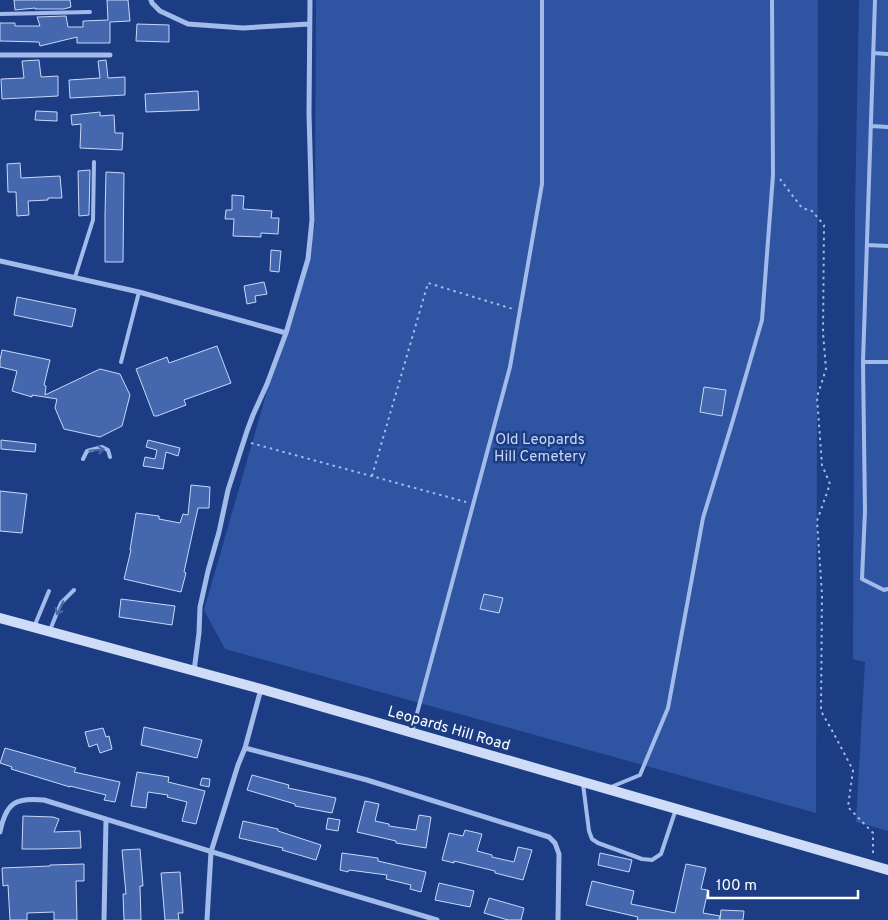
<svg xmlns="http://www.w3.org/2000/svg" width="888" height="920" font-family="Overpass,sans-serif">
<style>
.green{fill:#2f55a2}
.building{fill:#4467ad;stroke:#c8d8f8}
.lines{fill:none;stroke-linecap:round;stroke-linejoin:round}
.path{stroke:#a3bbeb;stroke-width:2;stroke-dasharray:2.5 4;stroke-linecap:butt}
.lane{stroke:#a3bbeb;stroke-width:4}
.street{stroke:#a3bbeb;stroke-width:5}
.secondary{stroke:#cfdcf8;stroke-width:10}
.oneway{stroke:#4b69a8}
.labels{text-anchor:middle;stroke-width:5;stroke-linejoin:round;paint-order:stroke}
.park-label{font-size:15px;fill:#c8d8f8;stroke:#1c3d84}
.street-label{font-size:15px;fill:#fff;stroke:#1c3d84}
</style>
<rect width="100%" height="100%" fill="#1c3d84"/>
<path class="green" d="M316 0H818L816 813 225 649 204 610 315 225Z
M859 0H888V831L856 822 865 662 853 659 855 210Z"/>
<path class="building" d="M14 0H70L71 7 64 9H35V8L15 10Z
M107 0H128L130 21 110 22V43H77V37L40 46 39 42 0 41V23H15V26H40L37 17 66 16 68 27H83V21L108 20Z
M137 24 169 25V42L136 41Z
M39 60 41 77 58 76V96L2 99 1 79 24 78 22 61Z
M106 60 108 78 125 77V95L70 98 69 80 100 78 98 61Z
M198 91 199 110 146 112 145 94Z
M36 111 57 112V121L35 120Z
M100 112V116L114 115 115 133H123L122 150 80 148 81 124 72 125 71 115Z
M20 163 21 178 60 176 62 198H48V200L28 201 29 215 17 216 16 192H8L7 164Z
M90 170 89 215 79 216 78 171Z
M106 172 124 173 123 262H105V215Z
M232 195 244 196 243 209 272 211 271 218H279L278 234 261 233V237L233 236 234 219H225L226 210H232Z
M271 250 281 251 279 272 270 271Z
M264 282 267 294 255 296 256 302 247 304 244 286Z
M17 297 76 309 72 327 14 315Z
M217 346 231 383 184 400 186 405 157 416H154L136 369 167 357 169 363Z
M2 350 50 360 44 385 46 386 45 395 100 369 120 374 130 395 122 426 100 437 64 429 55 408 57 399 32 395V397L12 391 17 371 0 367V360Z
M704 387 726 390 722 416 700 412Z
M1 440 36 444 35 452 1 449Z
M148 440 180 448 178 456 166 452 163 469 143 466 145 457 155 459 157 450 146 447Z
M191 485 210 487 209 508H198L184 572 186 573 181 592 124 579 131 550H130L136 513 159 516V519L180 523 183 514 188 515Z
M0 491 27 494 22 533 0 531Z
M484 594 503 598 499 613 480 609Z
M121 599 175 606 172 625 119 617Z
M144 727 202 740 197 758 141 745Z
M103 728 106 737 109 736 112 749 100 753 97 744 89 747 85 732Z
M5 748 76 768 74 772 120 782 115 802 104 800 106 795 70 786V787L11 769 12 767 0 763Z
M137 772 169 777 168 782 205 791 196 824 182 821 187 802 167 797 168 795 148 792 146 808 131 806Z
M252 775 289 785 288 788 336 798 332 813 295 806V804L247 790Z
M202 778 210 779 209 787 200 785Z
M365 801 379 804 375 821 389 824V826L416 830 419 815 431 817 426 848 396 843V841L357 832Z
M23 816 53 817 59 819 54 832 80 831 81 848 43 849H22Z
M328 818 340 820 338 831 326 829Z
M243 821 278 829V831L321 845 316 860 282 850 283 848 239 838Z
M465 830 482 834 477 851 492 855V857L514 862 518 847 532 850 523 880 495 873V871L454 861V863L442 860 449 833 463 836Z
M140 849 143 886H140L141 920H124L123 894H126L122 850Z
M342 853 378 858V861L426 872 421 892 410 889 411 885 386 879 387 875 349 870 348 872 340 870Z
M600 853 632 860 629 872 598 865Z
M84 864V881H76L77 920H54V912L27 913V920H10L8 885 3 886 2 868 50 866V865Z
M686 864 706 868 701 889 708 890 703 913 720 916 719 920H637L638 917 586 905 592 881 634 891 631 904 675 913Z
M180 872 183 913H178L179 920H165L161 873Z
M439 883 474 891 470 907 435 900Z
M489 898 524 908 521 920H508L484 913Z
M721 910 744 911 743 920H720Z"/>
<g class="lines">
<path class="path" d="M780 179 802 208 812 211 824 225 823 333 826 369 817 397 822 465 830 484 817 521 822 595 821 711 834 734 853 770 848 807 873 833V856
M251 443 466 502
M372 476 428 283 513 309"/>
<path class="lane" d="M0 14 90 12
M873 53 888 54
M871 126 888 127
M867 245 888 246
M75 277 93 220 94 162
M121 362 139 292
M863 362 875 0
M888 362H863L865 511 862 579 884 590 888 589
M83 459 87 451 102 447 108 450 110 457
M34 627 49 591
M50 630 61 603 74 590
M412 732 510 367 542 184V0
M583 784 589 831 592 839 598 843 642 859 652 860 661 854 676 809
M611 787 640 775 668 708 703 518 733 420 762 320 773 175 772 0"/>
<path class="street" d="M151 0 152 3 160 11 188 24 243 28 309 24
M0 55H110
M0 261 139 292 286 333
M194 671 199 633 200 607 208 571 219 532 228 490 247 431 253 415 267 384 286 333 308 259 312 220 309 114 310 0
M245 748 367 780 549 837 555 843 559 854 558 920
M0 832C6 803 15 797 44 800L326 887 437 920
M104 920 106 819
M207 920 211 852 238 765 245 748 261 689"/>
<path class="secondary" d="M0 618 261 689 888 870"/>
</g>
<defs><path id="oneway-shaft" d="M-6 0H5M1.5-3L5.5 0L1.5 3" fill="none" stroke-width="1.6" stroke-linecap="round" stroke-linejoin="round" transform="scale(1.25)"/></defs>
<g class="oneway">
<use href="#oneway-shaft" transform="translate(97 450) rotate(-6)"/>
<use href="#oneway-shaft" transform="translate(60 608) rotate(116)"/>
</g>
<g class="labels">
<g class="park-label">
<text x="540" y="444">Old Leopards<tspan x="540" dy="17">Hill Cemetery</tspan></text>
</g>
<g class="street-label">
<text transform="translate(449 728) rotate(16)" y="5">Leopards Hill Road</text>
</g>
</g>
<path d="M708 890v8h150v-8" fill="none" stroke="#ffffff" stroke-width="2.5"/>
<text x="716" y="890" font-size="15" fill="#ffffff" stroke="#1c3d84" stroke-width="4" paint-order="stroke">100 m</text>
</svg>
